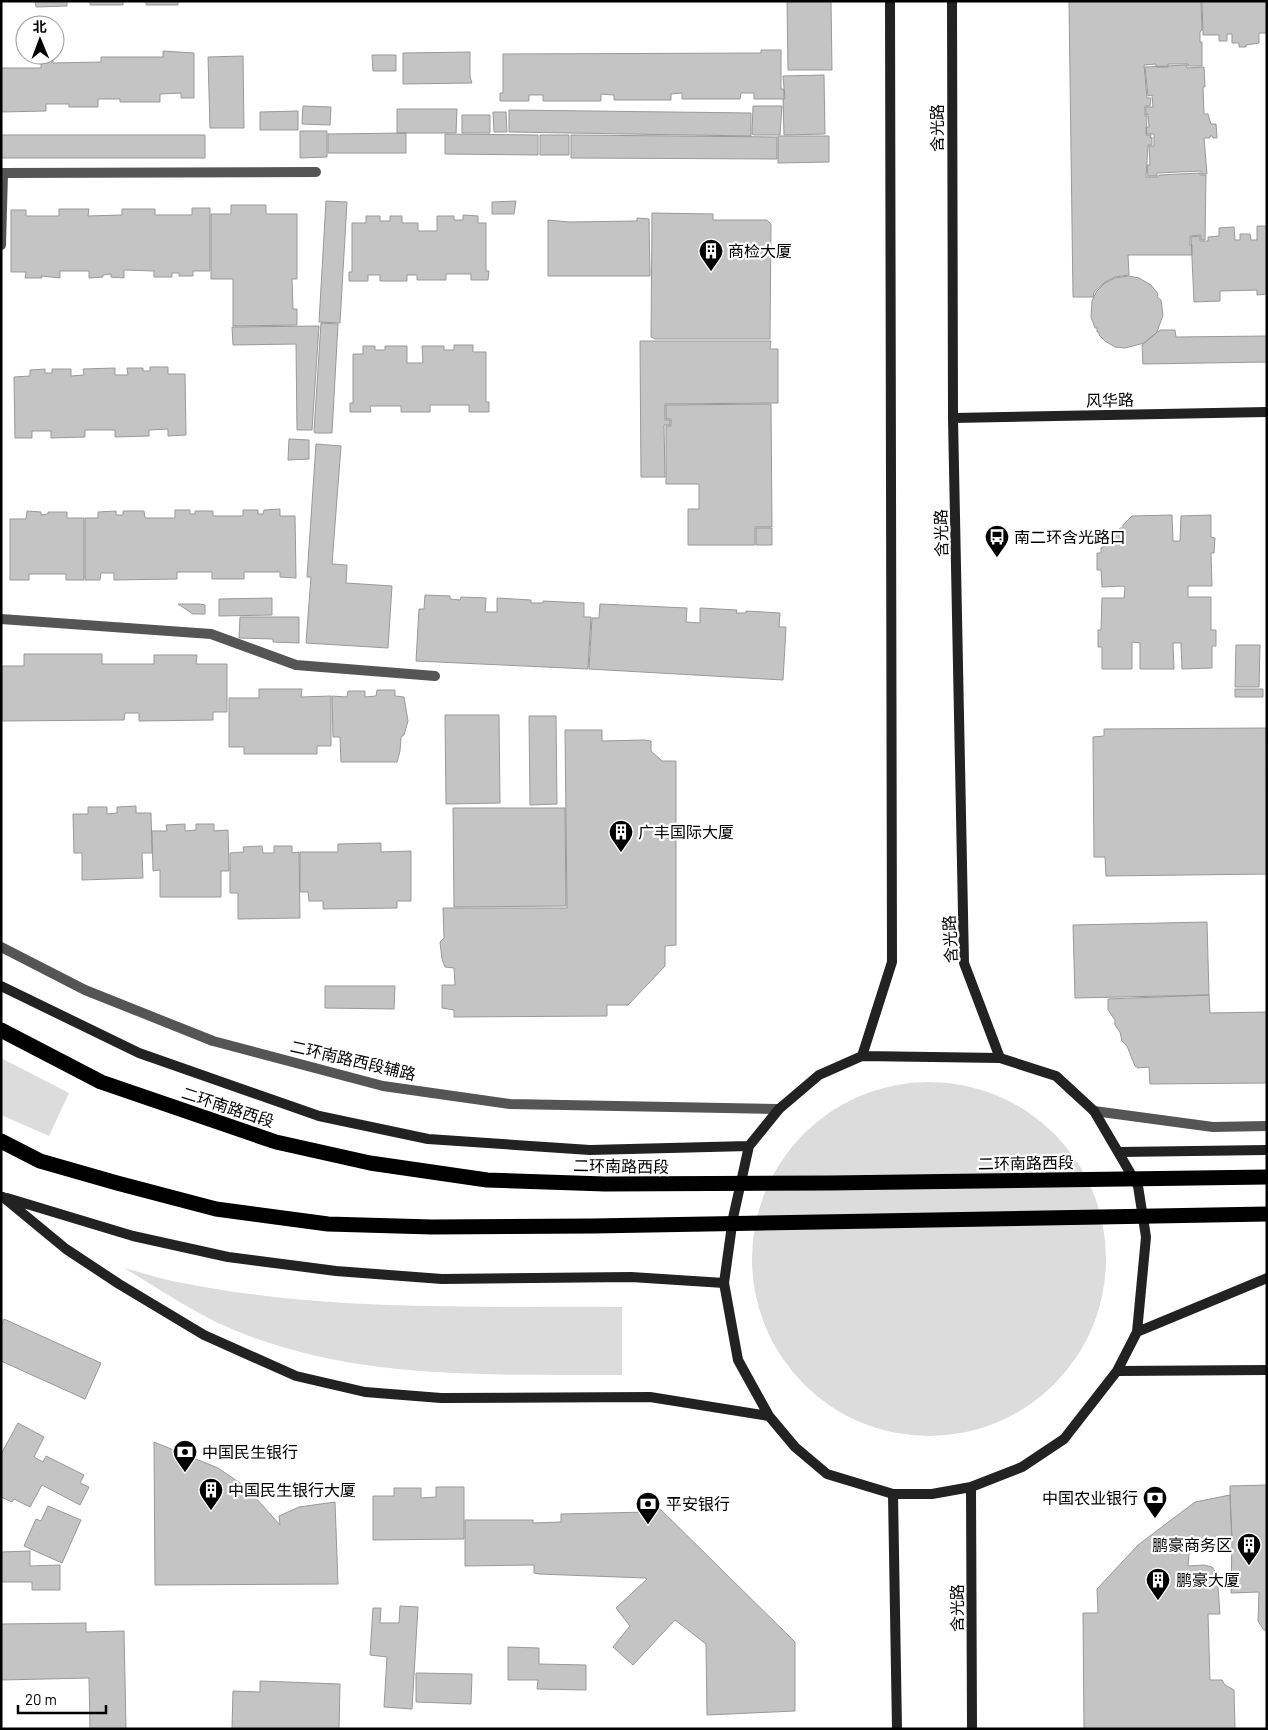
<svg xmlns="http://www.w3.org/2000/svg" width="1268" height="1730" font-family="Barlow,'Noto Sans SC',sans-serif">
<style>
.green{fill:#dcdcdc}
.building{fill:#c4c4c4;stroke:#999}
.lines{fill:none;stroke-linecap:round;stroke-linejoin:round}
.lane{stroke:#555;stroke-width:10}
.street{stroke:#555;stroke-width:10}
.secondary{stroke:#222;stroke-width:10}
.highway{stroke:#000;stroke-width:15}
.labels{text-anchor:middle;stroke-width:4.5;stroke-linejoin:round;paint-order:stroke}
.street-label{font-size:16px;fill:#000;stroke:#fff}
.poi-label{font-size:16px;fill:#000;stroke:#fff;text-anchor:start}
</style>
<rect width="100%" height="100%" fill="#fff"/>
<path class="green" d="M1 1058 69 1093 49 1136 1 1115Z
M752 1259a177 177 0 1 1 354 0a177 177 0 1 1-354 0Z
M124 1268C144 1273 163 1280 183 1283 327 1312 475 1306 622 1307V1375C486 1374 343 1382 216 1322 184 1306 154 1286 124 1268Z"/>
<path class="building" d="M35 1H67V6L36 7Z
M90 1H123V5H90Z
M146 1H178V5H146Z
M787 1H831L832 70H788Z
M1069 1H1201L1202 30 1200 32V42H1202V66H1188V64H1168V67H1156V64L1144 65 1147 98H1151L1150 106H1145V116H1147L1146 135H1151L1150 138 1152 137V145H1148L1146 177H1158L1159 175 1200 173V175H1206L1205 240H1201V235L1190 236V245H1192V255H1128L1129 275 1115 277 1105 282 1094 292 1093 297H1073Z
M1202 1H1267V33H1259V43L1246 45V47H1239V43H1232V34H1227V41H1219V35H1203Z
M761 50H781V89H784V99H754V93H741L740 99H682V93L671 94V100H614V95L601 94V101H543V95H529V101H500V93H503V54L761 53Z
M163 51 194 53V98H181V93L160 94V102H120V99H98V107H69V104H46V111L1 112V68H41V60H53V63L101 62V57H163Z
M470 52V77L472 83 403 84V53Z
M372 55H396V71H373Z
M243 56 244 128H210L208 57Z
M1187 65V68L1204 67 1205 87H1203L1204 114H1208L1211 124H1216L1217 138H1213L1212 136H1210V138H1204L1207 174H1201V171L1157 173V176H1148L1147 165H1150L1149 146H1154V134H1147L1146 127H1149L1148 114 1146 115V107H1153L1152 95 1148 96 1145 67Z
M824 75 825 134 784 135 783 99H785L783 76Z
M303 106 331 107 330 125 302 124Z
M753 106H782L780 135H754L752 134Z
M397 109H457L456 133H397Z
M509 110 751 113V136L509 132Z
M298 111V130H260V112Z
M493 112H506L507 132H494Z
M462 115H490V133H462Z
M300 131H327V157L300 158Z
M406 133V153H328V134Z
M445 134 538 135V155L445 154Z
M1 135H205V158H1Z
M540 135H569V155H540Z
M571 135 777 137V159L571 158Z
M778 136H829V162L778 163Z
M326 201 347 202 340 323 319 322Z
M516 201 514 214H492V202Z
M231 205H266V214H297V279H292L293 309H297V325L233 326V279H211V214H231Z
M192 208H210V271H193V276H179V273H172V277H154V271L124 270V278L111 277V274L103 275V277L89 278V271H60V278L41 276 42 278H25L26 272H11V210H26V216H59V209H89L88 216 122 215V209H155V215H192Z
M652 213 713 214V220H767L771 224 770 339H655L651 337Z
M463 215 478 216V223H486V271H489L488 280H471V274H446V280H417V275H407V281H380V275H368V281H349V272H352V223H366V216H380V221H390V216H402V223H418V231H437V216H454V220H463Z
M637 218 649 219 650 276H548V220L569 222 637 221Z
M1257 226H1267V294L1257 295V290L1220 291V301L1194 302 1191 237 1200 236V241H1208V237L1219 236V228L1234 227 1235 240H1240V234H1250L1251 240H1257Z
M1129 276 1139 278 1151 285 1158 294 1157 297 1161 300 1163 315 1157 332 1144 343 1125 348 1115 347 1105 341 1099 335V332H1097V328H1095L1091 317 1092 301 1096 292 1105 283 1115 278Z
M321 323 338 324 332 433H315L314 431Z
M319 326 312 430H297L296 344 233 345 232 327Z
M1160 330H1175L1176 337 1267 336V362L1143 364 1142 345Z
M640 341H771L770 349H778V403L665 404V420H670V425H664L665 477H641Z
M454 345H473V352H486V402H489V412H469V405H430V412H401V406H370L371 412H350V403H353V354H363V346H375V350H385V346H407V363H423L422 346H444V350H454Z
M150 367H168V374H185L186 435 168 436V429L149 430V436L115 437V430H85V437L51 438V431H32V438H15L14 377 30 376V370L45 369V373H52V369H71V376L84 375 83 369 115 368V375H128L127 368H143V371H150Z
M771 404 772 527H755V545H688V509H699V484H666V426H671V419H666V405Z
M289 439 309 440V459L288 460Z
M316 444 341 446 332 564 347 565 346 583 392 586 388 648 306 643 311 577H307Z
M280 509V516H295L296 578 280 577V572H244V579H212V572H177V579L114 580V573H101L100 580H85V518H98V512L116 511V515H123V511H144L145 518H175V510H190V514H195V511H213V516H243V510H258V514H263L264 510Z
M27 511 41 512V515L48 514V512H67V518H84V580H66V574H29V580H10V519H26Z
M1172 515 1173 541H1180L1181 516 1211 515V537L1215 538 1214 553H1211L1212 586H1188V597H1211V630H1216V646H1212V668L1182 669 1181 643H1173L1174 669H1140V643L1132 642V669H1102V647H1098V630H1101L1102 598H1124L1125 588 1124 586 1102 587 1101 570H1097V553H1101V548L1105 546V544L1120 528H1123V525L1132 516Z
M756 528H772V545H756Z
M425 595 450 596V599L460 600 461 597 486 598 485 612H497V598L531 600V603H543V601L584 603V617H591L588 669 416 661 419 609H424Z
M272 598V615L219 616V599Z
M178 604H199L205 605V614H193Z
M600 604 687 608 686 622 700 623V608L737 610 736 613H746V611L780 613 779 627H786L783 680 589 669 592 618H599Z
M240 617H299V643L273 642V639L239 638Z
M1236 645H1260L1259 687H1235Z
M24 654H102V664H154V655H197L196 664H227V712H213V720L139 721V713H125L124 720 2 721V666H24Z
M259 689H302L301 697 331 696V746H317V754H244V747H229V698H259Z
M1235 689H1263V697H1235Z
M377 690H395V696L404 697 408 721 404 735 401 737 400 751 397 762H341L340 737H333L332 696 347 697 348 691H365V697L376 696Z
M445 715H499L500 803 446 804Z
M529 716H556L557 804 530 805Z
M1266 728 1267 874 1106 876 1105 857H1094L1093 737 1104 736V729Z
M565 730H602V741L644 740 651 741V751L662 761H676V945L665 946V966L628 1005H607V1016L454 1017V1010L442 1008V985H455L454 968 445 967 442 959 440 942 444 938 443 908H567Z
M136 806V813H151L152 853H142L143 878 82 880V853H74L73 814H88V807H107V814L117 813V807Z
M453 808H565L566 906 454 907Z
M185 824V831L196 830V824H214V831L228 830 229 871H221V897H160V870L153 871 152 831H167L166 825Z
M381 843V852L411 851V901H397V908L323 909V901H309L308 892H300V852H338V844Z
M262 846 263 853H274V846H292V853L299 852 300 918 238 919V893H230V853L244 852 243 847Z
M1207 922 1209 995 1075 998 1073 925Z
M325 986H395L394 1009 325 1008Z
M1209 995 1210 1013 1267 1012V1083L1150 1084 1149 1067 1138 1068 1135 1066 1127 1046 1122 1041 1120 1032 1115 1025V1020L1108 1010V999Z
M4 1319 101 1363 85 1399 1 1361V1325Z
M18 1423 44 1437 34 1457 43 1462 46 1456 84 1475 80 1483 89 1487 80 1505 42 1485 30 1507 14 1499 12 1502 1 1497V1454Z
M154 1442 218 1468 246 1487 280 1525 279 1516 299 1507 335 1502 338 1584 155 1585Z
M1267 1485V1632L1263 1629 1258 1621 1259 1592 1231 1593 1232 1540 1230 1495V1486Z
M436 1487H464V1539L373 1540V1496H394V1488H421V1498L436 1497Z
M1230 1495 1232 1540 1190 1542 1188 1566 1204 1565 1212 1567 1217 1574 1220 1614H1208L1210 1680H1222L1225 1685 1234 1690 1235 1729H1084L1083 1613H1098L1097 1589 1138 1545 1195 1502Z
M650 1499 795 1642V1711L707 1715 706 1644 675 1620 633 1665 613 1647 630 1626 616 1608 647 1579 645 1578 539 1574 534 1573V1565L465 1566V1520H533V1523L561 1522V1514L649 1512Z
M48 1506 81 1520 62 1563 24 1546 36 1519 41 1521Z
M30 1551V1566L60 1565V1590H32V1582H1V1552Z
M400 1606 418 1607 412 1709 384 1707 387 1657 370 1655 373 1608H381L380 1623H399Z
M86 1623V1632L124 1631 126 1729H90L89 1678 1 1680V1624Z
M508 1647 539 1648V1664L586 1665V1690L537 1689 538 1680H508Z
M416 1673 472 1674 471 1704 416 1702Z
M260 1681 340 1684 339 1729H232L233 1691 260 1692Z"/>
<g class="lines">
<path class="lane" d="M1 245 3 173 316 172
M1 619 211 634 296 665 435 676"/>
<path class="street" d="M1 947 85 990 213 1041 383 1086 510 1104 779 1109
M1094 1111 1213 1127 1267 1126"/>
<path class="secondary" d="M952 1 953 418 964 963 1000 1058
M953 418 1267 412
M1 986 139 1053 319 1116 428 1139 590 1150 749 1146
M862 1056 1000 1058 1056 1076 1094 1111 1138 1186 1146 1237 1137 1332 1117 1371 1064 1439 1022 1467 971 1487 932 1494H893L827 1474 795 1447 769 1416 738 1360 724 1283 733 1218 749 1146 779 1109 819 1075Z
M862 1056 892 962 890 1
M1120 1152 1267 1150
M3 1197 66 1249 119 1284 204 1335 296 1376 365 1392 441 1398 650 1397 769 1416
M7 1198 133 1236 228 1257 336 1271 442 1279 631 1277 724 1283
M1137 1332 1267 1278
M1117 1371 1267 1370
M971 1487 972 1729
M893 1494 897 1729"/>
<path class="highway" d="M1 1030 101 1082 276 1142 370 1163 487 1180 605 1184 830 1183 1267 1177
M1 1141 40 1161 117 1183 216 1209 328 1224 432 1227 593 1226 1267 1214"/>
</g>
<defs>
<symbol id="building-pin" viewBox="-11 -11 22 30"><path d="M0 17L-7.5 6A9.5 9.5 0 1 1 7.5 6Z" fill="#000" stroke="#fff"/><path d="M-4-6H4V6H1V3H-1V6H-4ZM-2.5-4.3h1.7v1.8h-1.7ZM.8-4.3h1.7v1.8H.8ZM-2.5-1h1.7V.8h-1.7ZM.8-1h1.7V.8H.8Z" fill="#fff"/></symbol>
<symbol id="bus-pin" viewBox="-11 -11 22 30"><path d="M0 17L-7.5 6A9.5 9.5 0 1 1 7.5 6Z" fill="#000" stroke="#fff"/><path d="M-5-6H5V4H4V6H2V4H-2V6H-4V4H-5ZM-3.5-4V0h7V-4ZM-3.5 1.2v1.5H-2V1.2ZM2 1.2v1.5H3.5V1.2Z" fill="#fff"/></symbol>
<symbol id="bank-pin" viewBox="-11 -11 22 30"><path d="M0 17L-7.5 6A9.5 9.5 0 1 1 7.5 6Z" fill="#000" stroke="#fff"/><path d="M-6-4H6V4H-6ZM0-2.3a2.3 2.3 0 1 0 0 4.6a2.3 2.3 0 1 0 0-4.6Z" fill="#fff"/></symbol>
</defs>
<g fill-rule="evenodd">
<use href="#building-pin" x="697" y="237" width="28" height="38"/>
<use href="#bus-pin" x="983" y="523" width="28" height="38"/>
<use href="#building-pin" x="607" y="818" width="28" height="38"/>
<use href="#bank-pin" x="171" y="1438" width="28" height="38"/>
<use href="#building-pin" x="197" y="1476" width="28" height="38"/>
<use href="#bank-pin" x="1141" y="1484" width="28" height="38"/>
<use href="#bank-pin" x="634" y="1490" width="28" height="38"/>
<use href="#building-pin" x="1235" y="1531" width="28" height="38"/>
<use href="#building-pin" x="1144" y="1566" width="28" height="38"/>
</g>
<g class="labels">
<g class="street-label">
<text transform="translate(937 128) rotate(-90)" y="6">含光路</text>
<text transform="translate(1110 400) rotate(-1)" y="6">风华路</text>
<text transform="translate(941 533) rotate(-91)" y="6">含光路</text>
<text transform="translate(950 939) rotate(-93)" y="6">含光路</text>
<text transform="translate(353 1060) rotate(13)" y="6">二环南路西段辅路</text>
<text transform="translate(228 1107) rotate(18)" y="6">二环南路西段</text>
<text transform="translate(1026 1163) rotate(-1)" y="6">二环南路西段</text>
<text transform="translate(621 1166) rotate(1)" y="6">二环南路西段</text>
<text transform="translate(957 1608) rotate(-90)" y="6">含光路</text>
</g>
<g class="poi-label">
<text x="728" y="257">商检大厦</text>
<text x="1014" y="543">南二环含光路口</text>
<text x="638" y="838">广丰国际大厦</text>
<text x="202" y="1458">中国民生银行</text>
<text x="228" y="1496">中国民生银行大厦</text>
<text x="1138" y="1504" text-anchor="end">中国农业银行</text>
<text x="666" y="1510">平安银行</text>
<text x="1232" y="1551" text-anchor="end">鹏豪商务区</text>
<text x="1176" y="1586">鹏豪大厦</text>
</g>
</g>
<rect width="1268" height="1730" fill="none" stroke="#000000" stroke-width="5"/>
<g transform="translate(40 40) rotate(359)"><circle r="24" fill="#ffffff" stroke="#999999"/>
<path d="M0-4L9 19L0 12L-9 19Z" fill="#000000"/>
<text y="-8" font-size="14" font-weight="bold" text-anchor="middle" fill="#000000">北</text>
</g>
<path d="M18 1705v8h88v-8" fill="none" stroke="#000000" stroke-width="2.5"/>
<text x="25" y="1705" font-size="15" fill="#000000" stroke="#ffffff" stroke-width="4" paint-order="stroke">20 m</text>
</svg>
